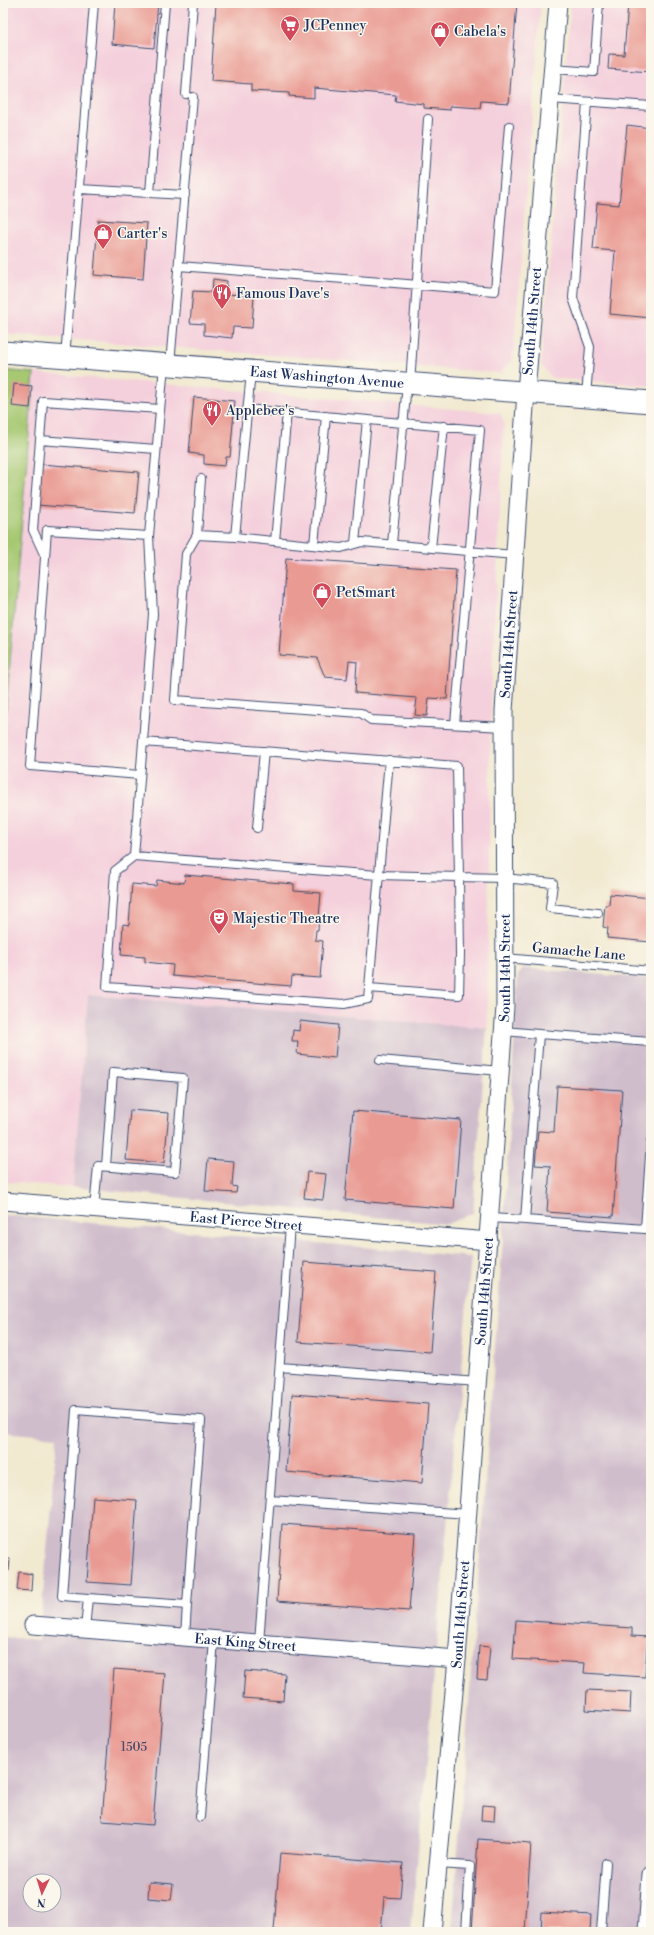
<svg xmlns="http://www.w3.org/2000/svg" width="654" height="1935" font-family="'Libre Bodoni',serif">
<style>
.built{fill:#f4cfdc}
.industrial{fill:#d0bdcc;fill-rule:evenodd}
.green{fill:#a5c871;stroke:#607c68}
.building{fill:#e99a92}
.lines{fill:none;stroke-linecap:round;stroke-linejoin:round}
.service-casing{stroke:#3b4b6f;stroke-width:10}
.minor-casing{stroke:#3b4b6f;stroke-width:19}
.tertiary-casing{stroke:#3b4b6f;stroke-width:23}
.service{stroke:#fff;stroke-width:8}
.minor{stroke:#fff;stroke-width:17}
.tertiary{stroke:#fff;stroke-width:21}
.labels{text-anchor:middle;stroke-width:3;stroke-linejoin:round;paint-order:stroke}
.number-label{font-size:12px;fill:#4e4a6b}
.poi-label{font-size:14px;fill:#1b2f5e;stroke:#fbf7ec;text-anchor:start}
.street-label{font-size:14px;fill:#1b2f5e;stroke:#fbf7ec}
</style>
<rect width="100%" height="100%" fill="#fbf7ec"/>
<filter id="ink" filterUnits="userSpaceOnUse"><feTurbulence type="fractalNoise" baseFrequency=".025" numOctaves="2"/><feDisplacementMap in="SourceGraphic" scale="8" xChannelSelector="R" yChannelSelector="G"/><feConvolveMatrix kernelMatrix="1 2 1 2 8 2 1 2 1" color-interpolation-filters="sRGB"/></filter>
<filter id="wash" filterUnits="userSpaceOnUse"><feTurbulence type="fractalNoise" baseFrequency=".012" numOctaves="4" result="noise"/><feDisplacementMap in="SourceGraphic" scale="16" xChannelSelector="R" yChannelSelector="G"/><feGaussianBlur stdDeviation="0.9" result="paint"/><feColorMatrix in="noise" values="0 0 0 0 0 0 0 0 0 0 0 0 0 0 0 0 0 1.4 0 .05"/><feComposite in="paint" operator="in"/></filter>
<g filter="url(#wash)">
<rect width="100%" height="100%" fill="#f1e9d0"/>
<path class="built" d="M3 3H541L513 358 500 373 3 334Z
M571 3H651V386L552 378 541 365Z
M34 373 500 413 504 423 491 697 487 1028 88 995 73 1187 3 1182V747Z"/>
<path class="industrial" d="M522 968 651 979V1932H452L503 1239 518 976Z
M88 995 487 1028 473 1213 447 1224 73 1187Z
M3 1215 471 1257 411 1932H3V1637L39 1640 57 1437 3 1432ZM30 1881H54V1905H30Z"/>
<path class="green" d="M3 370 34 373 3 747Z"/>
<g id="blocks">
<path class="building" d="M115 3H158L154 48 112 44Z
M216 3H517L509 103 481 101 480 108 450 106V110L424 108V104L395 101 396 95 314 88V98L289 96V93L251 91V84L211 81Z
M628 3H651V72L608 69 609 54 624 55Z
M627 125 651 128V318L610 314 615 251 593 249 597 203 619 205Z
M98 220 147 223 143 279 94 275Z
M213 279 227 281 226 294 254 296 252 328 233 327 232 338 204 335V324L190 323 193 291 212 292Z
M14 384 32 386 30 408 12 406Z
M194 397 235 401 230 457H226L225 466 204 464V455L189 453Z
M41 464 139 472 135 513 37 505Z
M286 558 456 570 447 699 429 698 427 716 415 715 417 698 355 693 357 662 349 661 347 679 325 677 317 658 279 655Z
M185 875 294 884V891L321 893 318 930H316L315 940 323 941 320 978 292 976 291 986 172 976 173 965 145 962V957L121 955 123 924 129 925 132 884 156 886 157 880 184 883Z
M610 894 651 898V942L607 938 608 928 603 927 605 905H609Z
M300 1021 338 1025 335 1058 297 1054 298 1041H292L293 1030 299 1031Z
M557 1086 622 1090 613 1217 547 1212 550 1166 535 1165 538 1131 554 1132Z
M130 1110 169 1113 164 1163 126 1160Z
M353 1111 461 1120 454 1209 345 1200Z
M208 1159 234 1161 232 1186 237 1187 236 1193 205 1191Z
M307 1172 326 1174 323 1200 304 1198Z
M304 1262 436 1272 430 1352 298 1342Z
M292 1394 428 1404 422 1483 286 1472Z
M93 1497 137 1500 131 1585 87 1582Z
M282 1524 415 1534 409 1611 277 1601Z
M3 1558 10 1559 9 1571 3 1570Z
M19 1572 32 1574 31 1591 17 1590Z
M516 1620 632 1628V1636L648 1637 645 1677 584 1673 585 1663 513 1659Z
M479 1646 490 1647 487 1680 477 1679Z
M114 1669 165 1673 153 1825 102 1821Z
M245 1671 285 1674 283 1701 243 1698Z
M587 1690 631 1692 630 1713 586 1710Z
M482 1805 495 1806 494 1821 481 1820Z
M478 1839 531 1843 525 1932H472Z
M280 1853 403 1863 400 1898 384 1897 381 1932H291L274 1930Z
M149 1882 173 1884 171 1900 148 1898Z
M542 1912 591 1915 590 1932H541Z"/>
</g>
</g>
<g filter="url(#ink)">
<use href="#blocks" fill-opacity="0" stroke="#3b4b6f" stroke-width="1"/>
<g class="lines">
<defs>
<path id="service" d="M553 69 594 72 599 3
M186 94 193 3
M550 99 651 106
M79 189 185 195
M150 193 165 3
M179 266 495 291 509 126
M65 357 94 3
M170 364 193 97
M164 365 149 536 153 614 134 856 115 871 107 987 344 1004 368 999 389 760
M410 384 428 119
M586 396 590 347 573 298 587 102
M247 409 480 430 455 724
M40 440 156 449
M201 479 197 535 235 537 251 372
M197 535 186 554 175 700 361 713 371 720 504 727
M235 537 341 548 362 542 515 555
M275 541 287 412
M355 543 367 420
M392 544 407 384
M314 545 326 416
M431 548 444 426
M44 554 33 530 43 401 160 409
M140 775 30 766 47 530 149 536
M257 828 264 751
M134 856 378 875 459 877 457 766 143 742
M505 958 651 971
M369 988 459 995 460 954 459 877 504 878 553 883 550 908 598 913
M539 1034 651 1042
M380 1060 500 1071
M94 1209 98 1166 175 1172 183 1078 113 1072 106 1166
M490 1218 525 1220 539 1034 503 1031
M525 1220 645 1229 651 1141
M280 1367 478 1382
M270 1500 468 1514
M88 1598 62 1596 76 1410 201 1420 187 1605
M85 1629 88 1598 187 1605 185 1637
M259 1643 290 1225
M200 1817 214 1640
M438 1864 470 1866 466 1932
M601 1932 606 1863"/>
<g id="minor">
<path id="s1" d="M3 1201 489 1241"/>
<path id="s2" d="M33 1625 457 1659"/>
<path id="s3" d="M432 1932 457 1659 505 1007 504 711 526 392 558 3"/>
<path d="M647 1932 651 1875"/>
</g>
<g id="tertiary">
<path id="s4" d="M3 352 651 402"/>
</g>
</defs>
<use href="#service" class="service-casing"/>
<use href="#minor" class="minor-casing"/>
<use href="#tertiary" class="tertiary-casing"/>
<use href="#service" class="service"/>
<use href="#minor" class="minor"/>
<use href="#tertiary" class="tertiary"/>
</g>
</g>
<defs>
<symbol id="supermarket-pin" viewBox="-11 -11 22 30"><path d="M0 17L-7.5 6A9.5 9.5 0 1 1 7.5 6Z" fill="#d1495b" stroke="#fbf7ec"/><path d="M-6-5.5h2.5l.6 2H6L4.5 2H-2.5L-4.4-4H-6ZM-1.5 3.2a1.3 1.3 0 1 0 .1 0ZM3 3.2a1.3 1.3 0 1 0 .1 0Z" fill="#fff"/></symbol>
<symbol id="shop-pin" viewBox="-11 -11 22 30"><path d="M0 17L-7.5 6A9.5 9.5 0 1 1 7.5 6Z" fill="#d1495b" stroke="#fbf7ec"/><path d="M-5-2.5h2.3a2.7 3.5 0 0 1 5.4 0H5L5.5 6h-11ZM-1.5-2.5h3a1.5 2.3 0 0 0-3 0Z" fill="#fff"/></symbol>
<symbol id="restaurant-pin" viewBox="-11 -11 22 30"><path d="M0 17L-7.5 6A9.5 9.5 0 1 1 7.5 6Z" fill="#d1495b" stroke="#fbf7ec"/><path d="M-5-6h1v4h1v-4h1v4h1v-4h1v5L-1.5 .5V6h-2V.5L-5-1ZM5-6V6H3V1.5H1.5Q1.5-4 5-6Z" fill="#fff"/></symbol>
<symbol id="theatre-pin" viewBox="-11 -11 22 30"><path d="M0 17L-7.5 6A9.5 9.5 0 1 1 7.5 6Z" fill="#d1495b" stroke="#fbf7ec"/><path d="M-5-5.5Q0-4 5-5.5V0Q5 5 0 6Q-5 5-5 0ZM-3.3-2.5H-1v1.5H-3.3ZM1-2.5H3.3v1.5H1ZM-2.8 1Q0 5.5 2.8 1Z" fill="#fff"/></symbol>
</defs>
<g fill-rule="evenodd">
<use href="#supermarket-pin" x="279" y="14" width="22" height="30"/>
<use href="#shop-pin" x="429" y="20" width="22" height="30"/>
<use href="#shop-pin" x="92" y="222" width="22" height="30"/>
<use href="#restaurant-pin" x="211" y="282" width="22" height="30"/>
<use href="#restaurant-pin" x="201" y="399" width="22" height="30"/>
<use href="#shop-pin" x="311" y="581" width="22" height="30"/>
<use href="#theatre-pin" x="208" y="907" width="22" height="30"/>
</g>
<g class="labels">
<g class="number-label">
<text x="134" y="1751">1505</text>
</g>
<g class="poi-label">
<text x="304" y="30">JCPenney</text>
<text x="454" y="36">Cabela's</text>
<text x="117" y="238">Carter's</text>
<text x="236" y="298">Famous Dave's</text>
<text x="226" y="415">Applebee's</text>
<text x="336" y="597">PetSmart</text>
<text x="233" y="923">Majestic Theatre</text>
</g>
<g class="street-label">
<text dy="5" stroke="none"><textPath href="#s3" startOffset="1615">South 14th Street</textPath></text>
<text dy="5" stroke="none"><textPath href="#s4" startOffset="325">East Washington Avenue</textPath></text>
<text dy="5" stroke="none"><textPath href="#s3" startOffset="1291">South 14th Street</textPath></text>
<text transform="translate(579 951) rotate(5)" y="5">Gamache Lane</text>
<text dy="5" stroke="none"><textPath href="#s3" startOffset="967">South 14th Street</textPath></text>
<text dy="5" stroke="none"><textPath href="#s1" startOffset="244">East Pierce Street</textPath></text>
<text dy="5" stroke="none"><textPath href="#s3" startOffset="643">South 14th Street</textPath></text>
<text dy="5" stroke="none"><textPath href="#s3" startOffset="319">South 14th Street</textPath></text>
<text dy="5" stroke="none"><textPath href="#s2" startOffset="213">East King Street</textPath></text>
</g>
</g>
<rect width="654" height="1935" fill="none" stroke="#fbf7ec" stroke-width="16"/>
<g transform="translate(42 1893) rotate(184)"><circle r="19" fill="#fbf7ec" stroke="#a1a7b3"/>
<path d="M0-3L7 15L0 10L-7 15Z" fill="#d1495b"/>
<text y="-6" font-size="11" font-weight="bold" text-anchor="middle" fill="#1b2f5e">N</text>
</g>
</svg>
